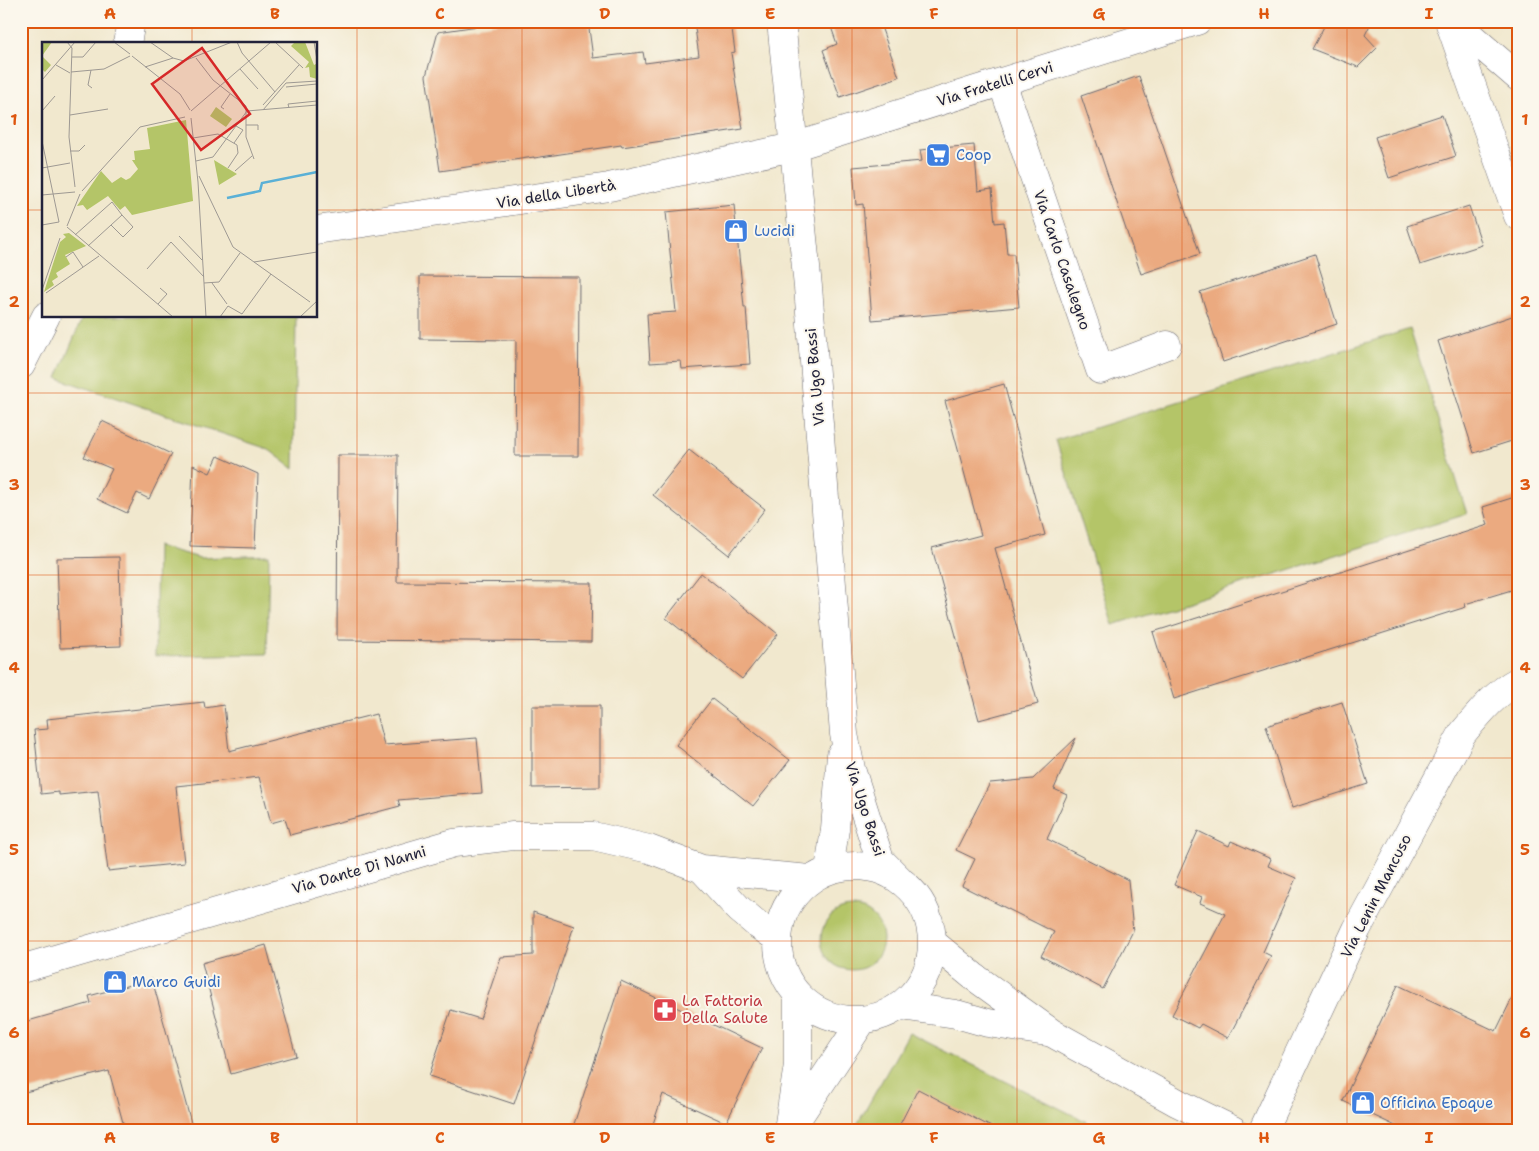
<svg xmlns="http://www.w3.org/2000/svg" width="1539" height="1151" font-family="'Shantell Sans',sans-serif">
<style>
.green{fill:#b4c568;stroke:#6b7452}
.building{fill:#ebaa80}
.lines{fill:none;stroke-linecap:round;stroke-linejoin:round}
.street-casing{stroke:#6a676e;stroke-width:29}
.secondary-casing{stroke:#6a676e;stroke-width:29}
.street{stroke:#fff;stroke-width:28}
.secondary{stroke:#fff;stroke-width:28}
.grid{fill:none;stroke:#de560e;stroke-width:1;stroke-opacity:0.55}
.labels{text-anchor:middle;stroke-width:4;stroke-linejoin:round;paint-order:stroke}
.street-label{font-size:15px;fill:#22223b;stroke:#fbf7ec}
.shop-label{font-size:15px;fill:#366cbe;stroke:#fbf7ec;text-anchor:start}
.health-label{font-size:15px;fill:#be3a42;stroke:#fbf7ec;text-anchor:start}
.inset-river{fill:none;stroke:#5ab0d6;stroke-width:2.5}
.inset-road{fill:none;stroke:#9e9993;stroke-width:1}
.view{fill:#d62828;fill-opacity:0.15;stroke:#d62828;stroke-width:2.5}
.inset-edge{fill:none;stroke:#22223b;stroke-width:2.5}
.neatline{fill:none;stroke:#de560e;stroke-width:2}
.grid-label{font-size:16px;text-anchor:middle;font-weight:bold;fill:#de560e}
</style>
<rect width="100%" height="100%" fill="#fbf7ec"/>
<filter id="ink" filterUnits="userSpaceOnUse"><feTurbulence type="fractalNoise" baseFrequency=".02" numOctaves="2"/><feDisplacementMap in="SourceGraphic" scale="10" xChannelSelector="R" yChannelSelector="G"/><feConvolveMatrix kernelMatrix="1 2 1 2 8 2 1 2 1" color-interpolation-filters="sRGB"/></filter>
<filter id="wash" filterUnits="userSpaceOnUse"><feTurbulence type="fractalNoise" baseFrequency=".0096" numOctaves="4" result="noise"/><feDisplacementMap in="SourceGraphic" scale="20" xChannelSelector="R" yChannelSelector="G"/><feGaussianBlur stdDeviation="1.12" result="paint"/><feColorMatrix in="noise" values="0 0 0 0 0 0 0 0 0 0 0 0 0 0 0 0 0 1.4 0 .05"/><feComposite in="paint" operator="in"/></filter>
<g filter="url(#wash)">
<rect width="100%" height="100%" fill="#f1e8ce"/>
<path class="green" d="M83 316H296L294 469 268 449 57 378Z
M1410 329 1467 514 1113 625 1056 440Z
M157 546 200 558 269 555 267 654 155 656Z
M821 939a31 31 0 1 1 62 0a31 31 0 1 1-62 0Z
M909 1033 1103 1130H854Z"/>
<g id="blocks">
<path class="building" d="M511 21H588L593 58 643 52 645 63 699 56 694 21H731L735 52 731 53 743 129 622 147 621 145 534 158V157L440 171 426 76 438 32Z
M829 21H879L899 77 840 97 823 50 837 44Z
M1327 21H1372L1365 35 1377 48 1358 67 1312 49Z
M1139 76 1200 254 1141 274 1081 96Z
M1442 115 1456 156 1389 178 1375 137Z
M974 145 978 191 992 189 995 223 1004 222 1007 254H1014L1019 307 872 320 863 204 856 205 853 167 922 161 920 150Z
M734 205 744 307H746L750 364 682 369 681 361 650 363 647 314 676 312 666 212Z
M1469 206 1482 245 1420 265 1407 226Z
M1315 254 1337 324 1223 362 1200 292Z
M420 276 579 277 578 456H515L516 340 420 339Z
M1518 314V439L1474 453 1438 341Z
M1004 384 1045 535 995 548 1038 704 979 720 932 548 981 535 945 401Z
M102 421 171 454 149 499 137 493 127 513 97 499 112 469 84 457Z
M689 450 765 509 729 555 653 495Z
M338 455H398L397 582 592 583 591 642 337 640Z
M218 456 258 474 255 548 190 546 193 465 210 473Z
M1518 496V588L1465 604 1466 607 1174 699 1153 632 1488 525 1483 507Z
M119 557 121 646 60 648 57 558Z
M701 573 778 634 742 679 666 618Z
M712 699 790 760 753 806 676 745Z
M204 702 205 708 224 705 229 751 376 714 384 745 477 738 482 793 398 800 400 806 290 835 285 819 271 823 259 777 176 786 184 863 108 871 98 791 59 795V792L41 794 34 730 48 729 47 719Z
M1342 702 1368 784 1292 808 1266 726Z
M532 706H600V787L532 788Z
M1076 738 1054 789 1067 795 1047 839 1128 880 1133 931 1103 989 1041 956 1054 932 962 886 975 859 956 850 990 783 1033 779Z
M1198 831 1229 846 1231 841 1271 859 1268 866 1296 878 1263 952 1271 956 1228 1038 1201 1024 1198 1028 1172 1015 1225 914 1200 903 1202 897 1174 885Z
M533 912 574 926 514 1104 429 1076 451 1010 480 1019 501 957 533 955Z
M266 945 296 1056 231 1074 202 963Z
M152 979 193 1130H125L109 1071 21 1093V1023L91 1003 89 996Z
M621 981 762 1048 726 1123 663 1094 651 1130H572Z
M1398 985 1496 1031 1518 986V1130H1404L1343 1101Z
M918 1089 997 1130H897Z"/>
</g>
</g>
<g filter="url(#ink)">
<use href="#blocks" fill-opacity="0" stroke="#6a676e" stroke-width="1"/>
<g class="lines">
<defs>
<path id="street" d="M1449 21 1518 216
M1453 21 1518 77
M127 44 131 21
M1002 82 1100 370 1167 345
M316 230 609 187 793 147 1197 21
M21 365 46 316
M702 869 739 909 758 925 777 938
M21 969 454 843 513 836H593L649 849 702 869 810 879
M1263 1130 1357 929 1462 734C1478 715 1495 693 1518 681"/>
<path id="secondary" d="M781 21 808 287 844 734 851 769 880 860 899 879
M778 943a77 77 0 1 1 154 0a77 77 0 1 1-154 0Z
M829 870 835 829 841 755
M933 943 973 976 1052 1033 1178 1103 1233 1130
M901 1006 956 1014 988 1023 1047 1032
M791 1128 862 1021
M788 1130 798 1065V997"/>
</defs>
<use href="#street" class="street-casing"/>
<use href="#secondary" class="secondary-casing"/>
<use href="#street" class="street"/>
<use href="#secondary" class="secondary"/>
</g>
</g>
<path class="grid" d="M192 21V44M357 21V1130M522 21V1130M687 21V1130M852 21V1130M1017 21V1130M1182 21V1130M1347 21V1130M21 210H44M316 210H1518M192 316V1130M21 393H1518M21 575H1518M21 758H1518M21 941H1518"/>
<defs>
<symbol id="supermarket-square" viewBox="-11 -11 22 22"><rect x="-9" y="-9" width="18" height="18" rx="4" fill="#3f7fe0" stroke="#fbf7ec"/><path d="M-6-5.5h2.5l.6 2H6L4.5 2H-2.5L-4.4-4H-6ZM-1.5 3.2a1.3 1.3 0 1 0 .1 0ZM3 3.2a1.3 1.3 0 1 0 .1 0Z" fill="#fff"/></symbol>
<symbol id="shop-square" viewBox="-11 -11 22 22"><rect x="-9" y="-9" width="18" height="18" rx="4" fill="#3f7fe0" stroke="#fbf7ec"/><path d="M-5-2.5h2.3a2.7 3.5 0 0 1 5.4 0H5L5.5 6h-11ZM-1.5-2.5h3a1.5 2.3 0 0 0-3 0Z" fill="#fff"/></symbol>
<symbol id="pharmacy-square" viewBox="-11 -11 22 22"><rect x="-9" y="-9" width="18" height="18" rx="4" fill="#e0444e" stroke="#fbf7ec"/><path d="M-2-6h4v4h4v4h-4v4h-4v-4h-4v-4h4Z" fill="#fff"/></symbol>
</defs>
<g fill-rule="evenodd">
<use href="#supermarket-square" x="924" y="141" width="28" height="28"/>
<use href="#shop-square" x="722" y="217" width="28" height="28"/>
<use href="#shop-square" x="101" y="968" width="28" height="28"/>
<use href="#pharmacy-square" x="651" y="996" width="28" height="28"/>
<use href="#shop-square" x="1349" y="1089" width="28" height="28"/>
</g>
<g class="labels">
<g class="street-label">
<text transform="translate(995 84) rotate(-17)" y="5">Via Fratelli Cervi</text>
<text transform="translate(556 194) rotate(-9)" y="5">Via della Libertà</text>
<text transform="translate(1062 260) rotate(71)" y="5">Via Carlo Casalegno</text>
<text transform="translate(815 377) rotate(-95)" y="5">Via Ugo Bassi</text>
<text transform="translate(865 809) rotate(72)" y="5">Via Ugo Bassi</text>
<text transform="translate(359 870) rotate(-16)" y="5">Via Dante Di Nanni</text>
<text transform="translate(1376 896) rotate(-63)" y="5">Via Lenin Mancuso</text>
</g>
<g class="shop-label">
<text x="956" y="160">Coop</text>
<text x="754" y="236">Lucidi</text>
<text x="132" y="987">Marco Guidi</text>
<text x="1380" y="1108">Officina Epoque</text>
</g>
<g class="health-label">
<text x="682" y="1006">La Fattoria<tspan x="682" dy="17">Della Salute</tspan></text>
</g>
</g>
<g transform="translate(42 42)">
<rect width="275" height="275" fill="#f1e8ce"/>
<path d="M0 0H10L0 14 9 23 3 30 0 27ZM253 0H263L272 23 274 22 275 37 268 35 267 25 263 26 267 20 249 4ZM174 65 190 77 184 85 168 74ZM144 78 151 159 90 173 83 164 78 168 66 154 45 168 41 163 35 164 59 129 70 141 79 135 84 138 88 136 96 127 90 118H93L92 109 108 107 105 86ZM172 118 195 132 177 143ZM27 191 44 204 23 213 28 222 14 231 16 235 10 239 12 243 2 250 18 200 24 195 21 192Z" fill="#b4c568"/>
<path class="inset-river" d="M185 156 218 149 220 141 275 130"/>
<path class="inset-road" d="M25 0 30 6 27 95 33 145M72 0 88 12M108 0 131 16 142 19 190 0M195 0 200 11 233 50M233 0 261 26M272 0 275 18M90 14 138 52 148 68M30 15H41L54 0M154 16 171 38 204 64V95L212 117M14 23 28 31M103 25 131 16M198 27 216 47M49 28 46 43 50 46M29 30 62 27 88 14M0 38 33 0M244 45 275 42M221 63 257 23M247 66 246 62 275 59M182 67 179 65 188 52M221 68 244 41 275 39M0 69 13 54M149 69 229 0M28 73 66 67M149 76 156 140 164 275M204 83H216V88M151 96 176 92 195 103 196 111 186 126M0 99 17 180 0 183M192 101 201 88 194 84M28 109H37L43 103M154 119 171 115 205 69 275 63M0 126 28 121M193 129 210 114M157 134 191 205 268 260M40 149 98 85 143 75M0 153 33 150M69 183 81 195 91 185 80 173M25 184 38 152M25 185 131 275M33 193 70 160 80 173 46 204M137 194 160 218M24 215 31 210 41 225M212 220 275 210M105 227 129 200 162 235M162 241 177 240 198 211M170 241 185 262M0 248 18 196M4 251 57 214M116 262 125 252 118 246M178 275 186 264 200 272 229 232M258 275 275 259"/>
<path class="view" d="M160 6 208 72 159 108 110 42Z"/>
<rect width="275" height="275" class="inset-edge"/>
</g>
<rect width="1539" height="1151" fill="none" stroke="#fbf7ec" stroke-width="55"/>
<rect x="28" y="28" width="1484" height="1096" class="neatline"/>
<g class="grid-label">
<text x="110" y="19">A</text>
<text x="275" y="19">B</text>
<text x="440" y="19">C</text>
<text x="605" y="19">D</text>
<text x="770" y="19">E</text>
<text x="934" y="19">F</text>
<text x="1099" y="19">G</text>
<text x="1264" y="19">H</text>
<text x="1429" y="19">I</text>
<text x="14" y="125">1</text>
<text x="1525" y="125">1</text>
<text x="14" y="307">2</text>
<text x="1525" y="307">2</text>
<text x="14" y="490">3</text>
<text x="1525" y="490">3</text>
<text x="14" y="673">4</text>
<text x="1525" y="673">4</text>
<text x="14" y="855">5</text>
<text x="1525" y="855">5</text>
<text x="14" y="1038">6</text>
<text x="1525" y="1038">6</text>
<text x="110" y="1143">A</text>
<text x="275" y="1143">B</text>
<text x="440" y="1143">C</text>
<text x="605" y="1143">D</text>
<text x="770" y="1143">E</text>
<text x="934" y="1143">F</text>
<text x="1099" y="1143">G</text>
<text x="1264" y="1143">H</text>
<text x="1429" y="1143">I</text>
</g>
</svg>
